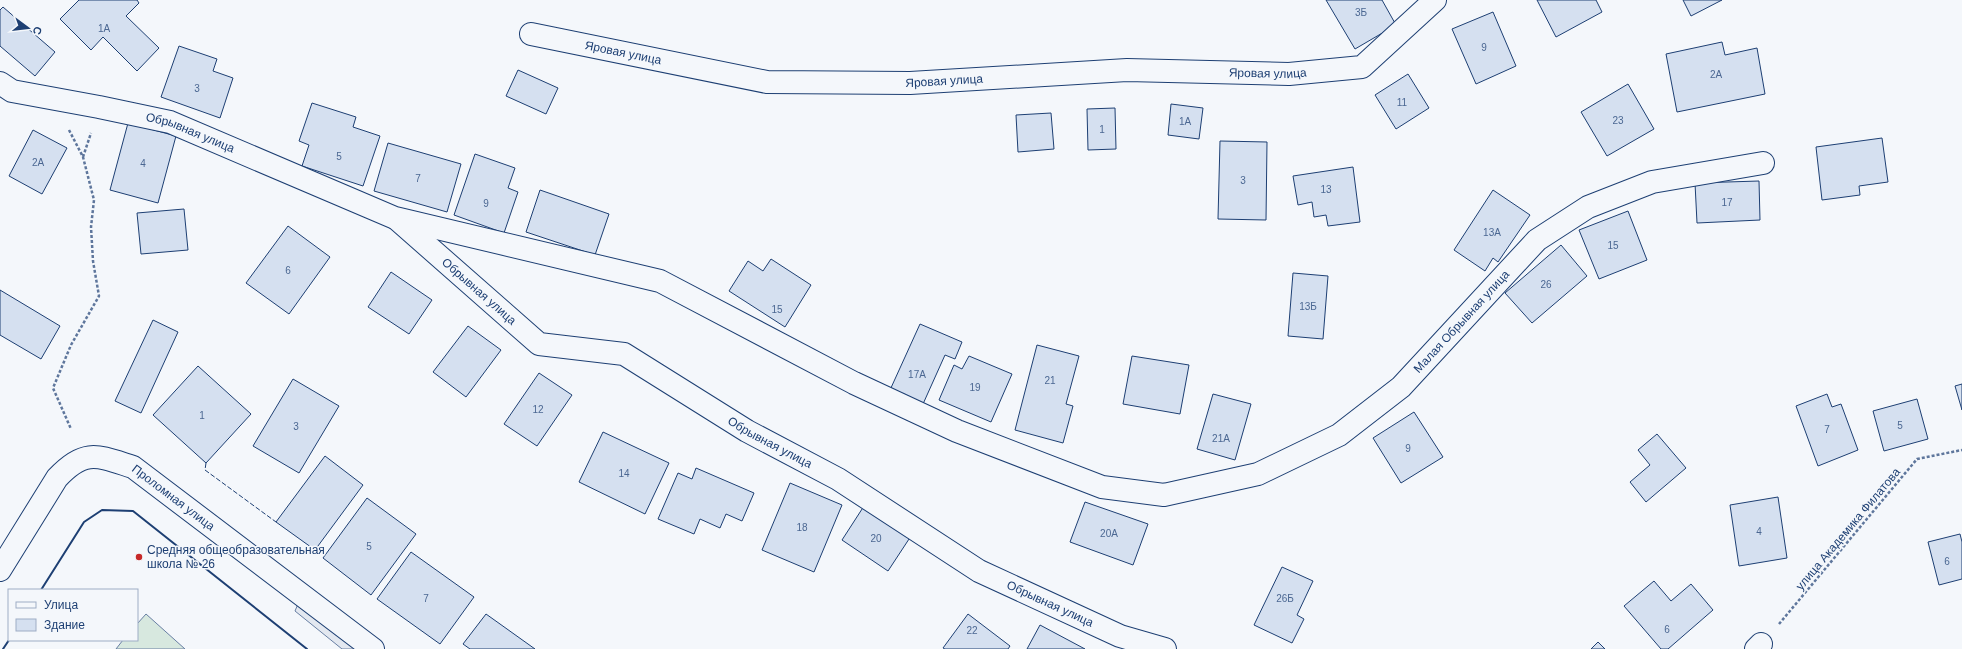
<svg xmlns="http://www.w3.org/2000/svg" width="1962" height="649" font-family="Arial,sans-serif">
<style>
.green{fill:#d7e8df;stroke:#687fa3}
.parking{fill:#e3e8f0;stroke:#687fa3}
.building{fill:#d5e0f0;stroke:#1d3f73}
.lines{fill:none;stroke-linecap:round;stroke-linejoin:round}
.minor-casing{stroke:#1d3f73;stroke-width:24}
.path{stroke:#5e769c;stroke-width:2.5;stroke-dasharray:3 2;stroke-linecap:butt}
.minor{stroke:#f4f7fb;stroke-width:22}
.fence{stroke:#1d3f73;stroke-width:1;stroke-dasharray:5 2;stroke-linecap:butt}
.wall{stroke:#1d3f73;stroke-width:2}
.poi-dot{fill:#c62828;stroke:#f4f7fb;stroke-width:1.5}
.labels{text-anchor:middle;stroke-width:3;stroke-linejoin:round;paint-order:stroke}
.number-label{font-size:10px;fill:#4b6792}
.street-label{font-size:12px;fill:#1d3f73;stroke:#f4f7fb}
.poi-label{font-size:12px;fill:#1d3f73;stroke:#f4f7fb;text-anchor:start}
</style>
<rect width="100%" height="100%" fill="#f4f7fb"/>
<path class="green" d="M146 614 185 649H116L123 640H137V624Z"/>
<path class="parking" d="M303 592 373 649H342L295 611Z"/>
<path class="building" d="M79 0H137L139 3 126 16 159 48 137 71 103 37 91 50 60 19Z
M1326 0H1382L1396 25 1355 49Z
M1537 0H1596L1602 12 1556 37Z
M1683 0H1722L1691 16Z
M3 7 55 52 35 76 0 46V10Z
M1493 12 1516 66 1476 84 1452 29Z
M1722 42 1725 55 1757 48 1765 94 1677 112 1666 54Z
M179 46 217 59 213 71 233 78 220 118 161 97Z
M518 70 558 88 546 114 506 96Z
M1408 74 1429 108 1396 129 1375 95Z
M1628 84 1654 129 1607 156 1581 112Z
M312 103 356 117 353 127 380 136 363 186 302 166 309 145 299 141Z
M1171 104 1203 108 1199 139 1168 135Z
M1115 108 1116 149 1088 150 1087 109Z
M1051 113 1054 149 1018 152 1016 115Z
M128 123 176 136 158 203 110 190Z
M33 130 67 148 42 194 9 176Z
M1882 138 1888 182 1859 186 1860 195 1822 200 1816 147Z
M1220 141 1267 142 1266 220 1218 219Z
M388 143 461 164 447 212 374 191Z
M475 154 515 168 508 188 518 192 504 233 454 215Z
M1353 167 1360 222 1328 226 1326 215 1314 217 1312 202 1298 205 1293 176Z
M1759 181 1760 220 1697 223 1695 183Z
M540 190 609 214 595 255 526 232Z
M1493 190 1530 215 1498 262 1493 258 1485 271 1454 250Z
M184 209 188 250 141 254 137 213Z
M1628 211 1647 260 1599 279 1579 230Z
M288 226 330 257 289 314 246 283Z
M1561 245 1587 276 1532 323 1505 293Z
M771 259 811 285 785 327 729 291 748 261 763 271Z
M391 272 432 300 409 334 368 307Z
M1293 273 1328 276 1323 339 1288 336Z
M0 290 60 326 41 359 0 335Z
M153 320 178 332 141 413 115 401Z
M920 324 962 342 955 359 945 355 923 404 890 390Z
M468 326 501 350 466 397 433 372Z
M1037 345 1079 356 1066 404 1073 406 1063 443 1015 430Z
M969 356 1012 374 991 422 939 400 954 365 962 369Z
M1132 356 1189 365 1180 414 1123 404Z
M198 366 251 414 206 463 153 415Z
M539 373 572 395 537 446 504 424Z
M293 379 339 406 299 473 253 446Z
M1962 384V410L1955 386Z
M1213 394 1251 404 1235 460 1197 449Z
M1827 394 1832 407 1841 404 1858 450 1818 466 1796 406Z
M1917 399 1928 439 1884 451 1873 411Z
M1414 412 1443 457 1401 483 1373 438Z
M603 432 669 463 645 514 579 482Z
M1657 434 1686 468 1646 502 1630 482 1650 465 1638 450Z
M325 456 363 485 315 550 276 522Z
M696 468 754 493 742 521 726 514 720 528 700 519 694 534 658 519 678 473 692 479Z
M790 483 842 505 814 572 762 550Z
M1778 497 1787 558 1739 566 1730 505Z
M367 498 416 534 371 595 323 558Z
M1085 502 1148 524 1133 565 1070 542Z
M864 506 911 536 888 571 842 540Z
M1960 534 1962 542V579L1939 585 1928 542Z
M411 552 474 597 440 644 377 599Z
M1282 567 1313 581 1297 615 1304 619 1292 643 1254 625Z
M1654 581 1671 601 1691 584 1713 610 1668 649H1661L1624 606Z
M486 614 535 649H470L463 644Z
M968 614 1010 646 1008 649H945L943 648Z
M1040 625 1085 649H1027Z
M1598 642 1605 649H1591Z"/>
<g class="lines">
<defs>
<g id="minor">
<path id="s1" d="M531 34 767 82 910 83 1127 70 1289 74 1362 67 1435 0"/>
<path id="s2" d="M0 83 12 91 99 107 170 122 395 218 660 281 854 383 957 431 1102 487 1164 495 1258 474 1339 435 1401 387 1537 240 1588 207 1652 182 1763 163"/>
<path id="s3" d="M398 220 539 344 624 354 747 431 838 479 979 571 1120 636 1165 649"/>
<path id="s4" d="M0 570 57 478C85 448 98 456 133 467L373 649"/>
<path d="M1756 649 1761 644"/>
</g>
</defs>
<use href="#minor" class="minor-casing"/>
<path class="path" d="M69 130 83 157 94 200 91 227 93 261 99 296 71 345 53 388 71 429
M83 157 91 133
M1779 624 1917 459 1962 450"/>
<use href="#minor" class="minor"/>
<path class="fence" d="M206 463 205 470 276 522"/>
<path class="wall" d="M41 590 84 522 102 510 133 511 307 649
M3 649 9 640"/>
</g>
<circle class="poi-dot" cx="139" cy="557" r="4"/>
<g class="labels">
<g class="number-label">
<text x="1361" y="16">3Б</text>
<text x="104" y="32">1А</text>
<text x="1484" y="51">9</text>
<text x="1716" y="78">2А</text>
<text x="197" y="92">3</text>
<text x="1402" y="106">11</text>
<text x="1618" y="124">23</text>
<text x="1185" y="125">1А</text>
<text x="1102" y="133">1</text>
<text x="339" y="160">5</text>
<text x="38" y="166">2А</text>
<text x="143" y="167">4</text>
<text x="418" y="182">7</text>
<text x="1243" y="184">3</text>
<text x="1326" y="193">13</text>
<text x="1727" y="206">17</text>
<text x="486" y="207">9</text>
<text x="1492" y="236">13А</text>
<text x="1613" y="249">15</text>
<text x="288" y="274">6</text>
<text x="1546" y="288">26</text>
<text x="1308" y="310">13Б</text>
<text x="777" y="313">15</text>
<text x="917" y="378">17А</text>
<text x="1050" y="384">21</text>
<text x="975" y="391">19</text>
<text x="538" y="413">12</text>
<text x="202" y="419">1</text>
<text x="1900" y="429">5</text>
<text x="296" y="430">3</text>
<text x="1827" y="433">7</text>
<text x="1221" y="442">21А</text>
<text x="1408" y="452">9</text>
<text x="624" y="477">14</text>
<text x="802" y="531">18</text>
<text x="1759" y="535">4</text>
<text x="1109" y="537">20А</text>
<text x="876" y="542">20</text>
<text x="369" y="550">5</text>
<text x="1947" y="565">6</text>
<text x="426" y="602">7</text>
<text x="1285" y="602">26Б</text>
<text x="1667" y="633">6</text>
<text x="972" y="634">22</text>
</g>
<g class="street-label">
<text dy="4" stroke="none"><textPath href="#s1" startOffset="94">Яровая улица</textPath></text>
<text dy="4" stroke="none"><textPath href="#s1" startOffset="742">Яровая улица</textPath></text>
<text dy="4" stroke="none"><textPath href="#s1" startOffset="418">Яровая улица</textPath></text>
<text dy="4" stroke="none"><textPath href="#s2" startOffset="198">Обрывная улица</textPath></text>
<text dy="4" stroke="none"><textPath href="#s3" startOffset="108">Обрывная улица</textPath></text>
<text dy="4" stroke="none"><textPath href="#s2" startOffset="1597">Малая Обрывная улица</textPath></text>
<text dy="4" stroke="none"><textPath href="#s3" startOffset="444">Обрывная улица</textPath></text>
<text dy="4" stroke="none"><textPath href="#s4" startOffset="243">Проломная улица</textPath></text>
<text transform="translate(1848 529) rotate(-50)" y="4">улица Академика Филатова</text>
<text dy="4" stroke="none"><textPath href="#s3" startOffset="768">Обрывная улица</textPath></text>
</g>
<g class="poi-label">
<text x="147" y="554">Средняя общеобразовательная<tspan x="147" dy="14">школа № 26</tspan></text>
</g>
</g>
<rect x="8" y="589" width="130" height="52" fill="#f4f7fb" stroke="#9eadc5"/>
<rect x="16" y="602" width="20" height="6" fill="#f4f7fb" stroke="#9eadc5"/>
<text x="44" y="609" font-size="12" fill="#1d3f73">Улица</text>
<rect x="16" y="619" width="20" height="12" fill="#d5e0f0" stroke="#9eadc5"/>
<text x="44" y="629" font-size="12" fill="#1d3f73">Здание</text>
<g transform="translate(28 28) rotate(105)" stroke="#f4f7fb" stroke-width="3" paint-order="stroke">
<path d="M0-3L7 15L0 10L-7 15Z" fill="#1d3f73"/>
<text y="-6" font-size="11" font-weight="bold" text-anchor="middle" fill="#1d3f73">С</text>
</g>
</svg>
